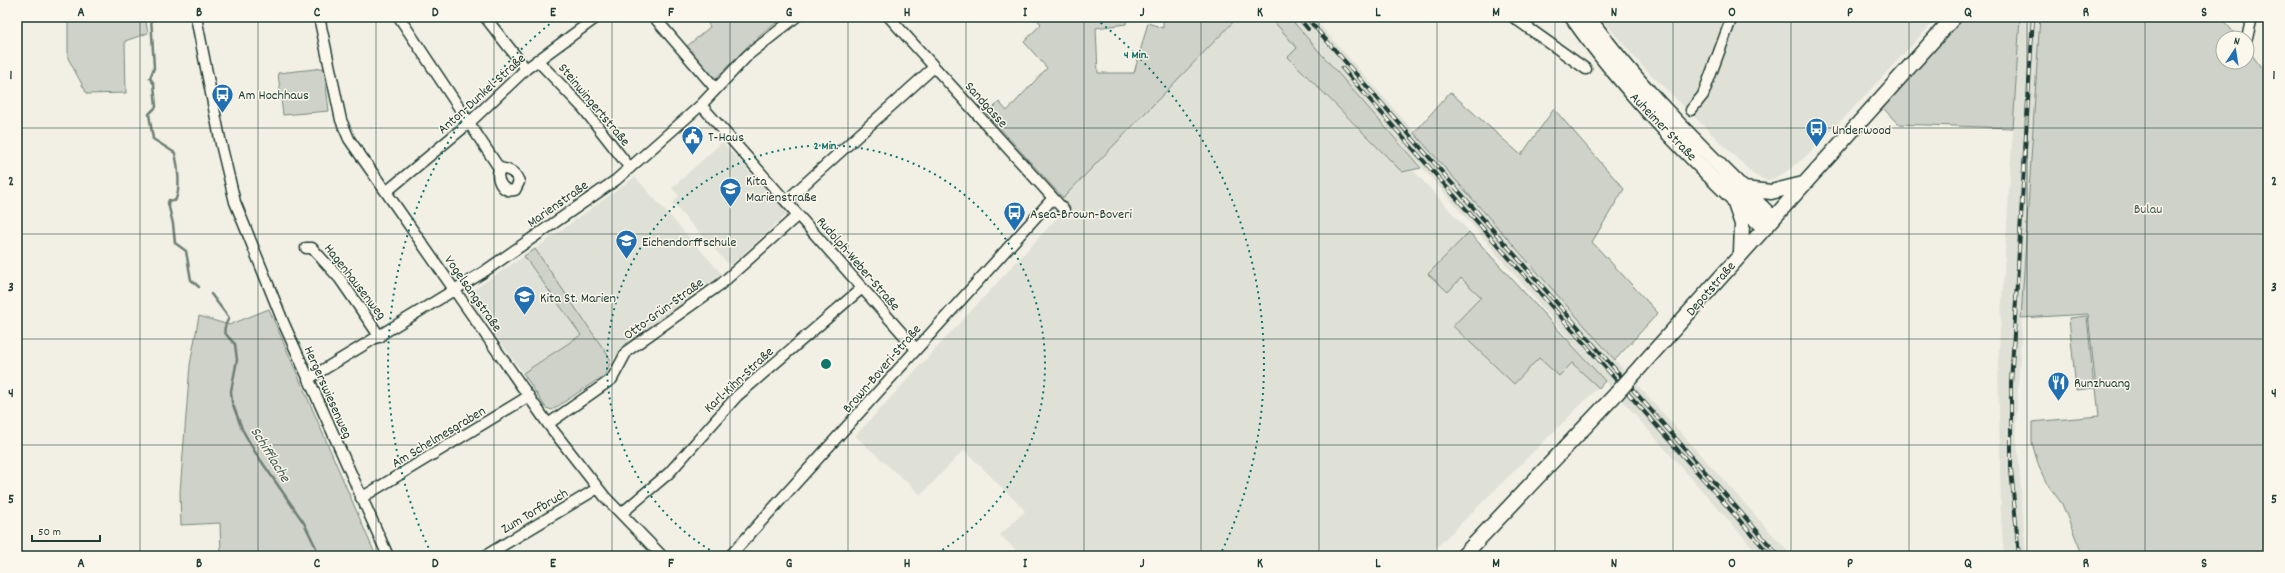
<svg xmlns="http://www.w3.org/2000/svg" width="2285" height="573" font-family="Dekko,sans-serif">
<style>
.built{fill:#e0e1d6}
.green{fill:#cfd2c8;stroke:#77887e}
.lines{fill:none;stroke-linecap:round;stroke-linejoin:round}
.stream{stroke:#6e7f75;stroke-width:2.5}
.minor-casing{stroke:#1f3d34;stroke-width:13}
.secondary-casing{stroke:#1f3d34;stroke-width:17}
.minor{stroke:#fbf7ec;stroke-width:10}
.secondary{stroke:#fbf7ec;stroke-width:14}
.rail-casing{stroke:#1f3d34;stroke-width:4}
.rail{stroke:#fbf7ec;stroke-width:2.5;stroke-dasharray:8;stroke-linecap:butt}
.secondary-bridge-casing{stroke:#1f3d34;stroke-width:17;stroke-linecap:butt}
.secondary-bridge{stroke:#fbf7ec;stroke-width:14}
.grid{fill:none;stroke:#1f3d34;stroke-width:1;stroke-opacity:0.55}
.ring{fill:none;stroke:#0f766e;stroke-width:2;stroke-dasharray:2 4}
.labels{text-anchor:middle;stroke-width:3;stroke-linejoin:round;paint-order:stroke}
.street-label{font-size:14px;fill:#1f3d34;stroke:#fbf7ec}
.poi-label{font-size:14px;fill:#1f3d34;stroke:#fbf7ec;text-anchor:start}
.park-label{font-size:14px;fill:#425b52;stroke:#fbf7ec}
.water-label{font-size:15px;font-style:italic;fill:#465e55;stroke:#fbf7ec}
.centre{fill:#0f766e;stroke:#fbf7ec;stroke-width:2}
.ring-label{font-size:12px;text-anchor:middle;font-weight:bold;fill:#0f766e;stroke:#fbf7ec;stroke-width:3;stroke-linejoin:round;paint-order:stroke}
.neatline{fill:none;stroke:#1f3d34;stroke-width:1.5}
.grid-label{font-size:13px;text-anchor:middle;font-weight:bold;fill:#1f3d34}
</style>
<rect width="100%" height="100%" fill="#f2f0e5"/>
<filter id="ink" filterUnits="userSpaceOnUse"><feTurbulence type="fractalNoise" baseFrequency=".025" numOctaves="2"/><feDisplacementMap in="SourceGraphic" scale="8" xChannelSelector="R" yChannelSelector="G"/><feConvolveMatrix kernelMatrix="1 2 1 2 8 2 1 2 1" color-interpolation-filters="sRGB"/></filter>
<g filter="url(#ink)">
<path class="built" d="M1238 17H1270L1297 48 1288 57 1402 172 1414 171 1593 367 1449 198 1289 17H1313L1615 360 1792 556H1760L1605 381 1428 556H1009L1016 550 1000 535 1025 511 964 450 921 495 855 436 1069 205 1063 198Z
M1600 17H1938L1847 115 1803 159 1780 176 1767 181 1754 175 1641 65Z
M2020 17H2040L2016 425 2026 556H2004L2001 518 1998 363Z
M722 142 788 213 730 266 672 203 679 196 672 188Z
M635 177 722 274 611 360 535 249Z
M524 256 581 335 523 373 468 298 467 294Z"/>
<path class="green" d="M68 17H145L148 33 125 41 126 93 87 94 68 58Z
M705 17H783L750 44 716 78H712L685 48 710 27Z
M1035 17H1127L1126 24 1096 28 1098 73H1134L1148 23 1163 28V17H1238L1063 198 987 114 999 102 1007 111 1047 68 1024 42 1041 24Z
M1270 17H1289L1421 168 1402 172 1288 57 1297 48Z
M1964 17H2020L2013 128 1898 124 1882 107Z
M2040 17H2220L2239 38H2223V62H2247V48L2268 77V556H2083L2062 504 2046 482 2039 467 2032 443V422L2099 416 2088 314 2021 318Z
M324 68 329 111 283 115 278 73Z
M1450 92 1521 155 1554 109 1624 189 1592 242 1658 313 1615 360 1414 133Z
M1469 232 1605 381 1599 388 1572 363 1559 376 1539 358 1514 384 1453 326 1481 297 1461 278 1448 292 1428 274Z
M535 249 611 360 606 374 552 410 546 408 523 373 581 335 524 256Z
M269 309 376 556H221L220 523 181 525 180 492 190 365 199 316 229 325Z
M2087 316 2094 388 2076 390 2069 318Z"/>
<g class="lines">
<path class="stream" d="M151 17 154 68 150 78 154 84 156 107 149 114 153 139 175 153C178 165 181 190 175 201L169 200 168 203 173 224 175 243 186 251 191 280 199 287
M211 294 229 318C221 332 224 333 235 344L237 360 231 391 232 402 242 429 255 452 304 523 320 556"/>
<defs>
<path id="minor" d="M196 17 221 144 235 202 284 324 388 556
M319 17 341 120 349 139 548 424 605 497 662 556
M399 17 499 168C496 180 502 193 515 190L519 182C516 172 509 169 499 168
M485 17 526 69
M654 17 716 89
M889 17 1064 210
M1513 17 1586 69
M2247 38 2252 17
M537 60 583 108 630 168
M701 105 916 349
M1691 110 1703 95 1732 17
M386 192 469 123 526 69 597 17
M786 201 934 67
M306 248H312L340 279 380 337
M308 379 482 273 616 180 701 105 748 55 796 17
M548 424 612 379 627 351 721 284 798 215
M361 498 529 396
M622 513 669 473 737 396 862 288
M485 556 598 488
M730 556 1053 198"/>
<path id="secondary" d="M1572 17C1627 95 1695 163 1764 228
M1588 17C1641 91 1708 154 1773 218
M1744 189 1771 192 1803 184
M1734 201 1742 224 1741 253
M1641 366 1954 17
M1463 556 1616 394"/>
</defs>
<use href="#minor" class="minor-casing"/>
<use href="#secondary" class="secondary-casing"/>
<use href="#minor" class="minor"/>
<use href="#secondary" class="secondary"/>
<defs>
<path id="rail" d="M1298 17 1308 29
M1306 17 1779 556
M1342 68 1771 556
M2019 556 2011 469V384L2033 17"/>
</defs>
<use href="#rail" class="rail-casing"/>
<use href="#rail" class="rail"/>
<defs>
<path id="secondary-bridge" d="M1616 394 1641 366"/>
</defs>
<use href="#secondary-bridge" class="secondary-bridge-casing"/>
<use href="#secondary-bridge" class="secondary-bridge"/>
</g>
</g>
<path class="grid" d="M140 17V556M258 17V556M376 17V556M494 17V556M612 17V556M730 17V556M848 17V556M966 17V556M1084 17V556M1201 17V556M1319 17V556M1437 17V556M1555 17V556M1673 17V556M1791 17V556M1909 17V556M2027 17V556M2145 17V556M17 128H2268M17 234H2268M17 339H2268M17 445H2268"/>
<g class="ring">
<path d="M720 556A219 219 0 1 1 932 556"/>
<path d="M431 553A438 438 0 0 1 556 19M1096 19A438 438 0 0 1 1221 553"/>
</g>
<defs>
<symbol id="bus-pin" viewBox="-11 -11 22 30"><path d="M0 17L-7.5 6A9.5 9.5 0 1 1 7.5 6Z" fill="#1f6fb2" stroke="#fbf7ec"/><path d="M-5-6H5V4H4V6H2V4H-2V6H-4V4H-5ZM-3.5-4V0h7V-4ZM-3.5 1.2v1.5H-2V1.2ZM2 1.2v1.5H3.5V1.2Z" fill="#fff"/></symbol>
<symbol id="civic-pin" viewBox="-11 -11 22 30"><path d="M0 17L-7.5 6A9.5 9.5 0 1 1 7.5 6Z" fill="#1f6fb2" stroke="#fbf7ec"/><path d="M-.6-6.5H3V-4.5H.6V-3L4-1V1h2V6H-6V1h2V-1L-.6-3ZM-1.2 2.5V6h2.4V2.5Z" fill="#fff"/></symbol>
<symbol id="school-pin" viewBox="-11 -11 22 30"><path d="M0 17L-7.5 6A9.5 9.5 0 1 1 7.5 6Z" fill="#1f6fb2" stroke="#fbf7ec"/><path d="M0-5L7-2L0 1L-7-2ZM-4 1L0 2.5L4 1V4Q0 6-4 4Z" fill="#fff"/></symbol>
<symbol id="restaurant-pin" viewBox="-11 -11 22 30"><path d="M0 17L-7.5 6A9.5 9.5 0 1 1 7.5 6Z" fill="#1f6fb2" stroke="#fbf7ec"/><path d="M-5-6h1v4h1v-4h1v4h1v-4h1v5L-1.5 .5V6h-2V.5L-5-1ZM5-6V6H3V1.5H1.5Q1.5-4 5-6Z" fill="#fff"/></symbol>
</defs>
<g fill-rule="evenodd">
<use href="#bus-pin" x="210" y="82" width="25" height="34"/>
<use href="#bus-pin" x="1804" y="116" width="25" height="34"/>
<use href="#civic-pin" x="680" y="124" width="25" height="34"/>
<use href="#school-pin" x="718" y="176" width="25" height="34"/>
<use href="#bus-pin" x="1002" y="200" width="25" height="34"/>
<use href="#school-pin" x="614" y="228" width="25" height="34"/>
<use href="#school-pin" x="512" y="284" width="25" height="34"/>
<use href="#restaurant-pin" x="2046" y="370" width="25" height="34"/>
</g>
<g class="labels">
<g class="street-label">
<text transform="translate(481 93) rotate(-42)" y="5">Anton-Dunkel-Straße</text>
<text transform="translate(595 104) rotate(50)" y="5">Steinwingertstraße</text>
<text transform="translate(987 104) rotate(48)" y="5">Sandgasse</text>
<text transform="translate(1664 126) rotate(46)" y="5">Auheimer Straße</text>
<text transform="translate(557 203) rotate(-35)" y="5">Marienstraße</text>
<text transform="translate(859 263) rotate(49)" y="5">Rudolph-Weber-Straße</text>
<text transform="translate(356 281) rotate(52)" y="5">Hagenhausenweg</text>
<text transform="translate(1710 288) rotate(-49)" y="5">Depotstraße</text>
<text transform="translate(474 293) rotate(55)" y="5">Vogelsangstraße</text>
<text transform="translate(663 308) rotate(-36)" y="5">Otto-Grün-Straße</text>
<text transform="translate(881 368) rotate(-49)" y="5">Brown-Boveri-Straße</text>
<text transform="translate(738 379) rotate(-43)" y="5">Karl-Kihn-Straße</text>
<text transform="translate(329 392) rotate(66)" y="5">Hergerswiesenweg</text>
<text transform="translate(438 436) rotate(-31)" y="5">Am Schelmesgraben</text>
<text transform="translate(534 510) rotate(-31)" y="5">Zum Torfbruch</text>
</g>
<g class="poi-label">
<text x="238" y="99">Am Hochhaus</text>
<text x="1832" y="134">Underwood</text>
<text x="708" y="141">T-Haus</text>
<text x="746" y="185">Kita<tspan x="746" dy="16">Marienstraße</tspan></text>
<text x="1030" y="218">Asea-Brown-Boveri</text>
<text x="642" y="246">Eichendorffschule</text>
<text x="540" y="302">Kita St. Marien</text>
<text x="2074" y="387">Runzhuang</text>
</g>
<g class="park-label">
<text x="2148" y="213">Bulau</text>
</g>
<g class="water-label">
<text transform="translate(271 454) rotate(58)" y="5">Schifflache</text>
</g>
</g>
<circle cx="826" cy="364" r="6" class="centre"/>
<g class="ring-label">
<text x="1136" y="58">4 Min.</text>
<text x="826" y="149">2 Min.</text>
</g>
<rect width="2285" height="573" fill="none" stroke="#fbf7ec" stroke-width="44"/>
<g transform="translate(2235 50) rotate(12)"><circle r="19" fill="#fbf7ec" stroke="#a3ada2"/>
<path d="M0-3L7 15L0 10L-7 15Z" fill="#1f6fb2"/>
<text y="-6" font-size="11" font-weight="bold" text-anchor="middle" fill="#1f3d34">N</text>
</g>
<path d="M32 535v6h68v-6" fill="none" stroke="#1f3d34" stroke-width="2"/>
<text x="38" y="535" font-size="12" fill="#1f3d34" stroke="#fbf7ec" stroke-width="3" paint-order="stroke">50 m</text>
<rect x="22" y="22" width="2241" height="529" class="neatline"/>
<g class="grid-label">
<text x="81" y="16">A</text>
<text x="199" y="16">B</text>
<text x="317" y="16">C</text>
<text x="435" y="16">D</text>
<text x="553" y="16">E</text>
<text x="671" y="16">F</text>
<text x="789" y="16">G</text>
<text x="907" y="16">H</text>
<text x="1025" y="16">I</text>
<text x="1142" y="16">J</text>
<text x="1260" y="16">K</text>
<text x="1378" y="16">L</text>
<text x="1496" y="16">M</text>
<text x="1614" y="16">N</text>
<text x="1732" y="16">O</text>
<text x="1850" y="16">P</text>
<text x="1968" y="16">Q</text>
<text x="2086" y="16">R</text>
<text x="2204" y="16">S</text>
<text x="11" y="79">1</text>
<text x="2274" y="79">1</text>
<text x="11" y="185">2</text>
<text x="2274" y="185">2</text>
<text x="11" y="291">3</text>
<text x="2274" y="291">3</text>
<text x="11" y="397">4</text>
<text x="2274" y="397">4</text>
<text x="11" y="503">5</text>
<text x="2274" y="503">5</text>
<text x="81" y="567">A</text>
<text x="199" y="567">B</text>
<text x="317" y="567">C</text>
<text x="435" y="567">D</text>
<text x="553" y="567">E</text>
<text x="671" y="567">F</text>
<text x="789" y="567">G</text>
<text x="907" y="567">H</text>
<text x="1025" y="567">I</text>
<text x="1142" y="567">J</text>
<text x="1260" y="567">K</text>
<text x="1378" y="567">L</text>
<text x="1496" y="567">M</text>
<text x="1614" y="567">N</text>
<text x="1732" y="567">O</text>
<text x="1850" y="567">P</text>
<text x="1968" y="567">Q</text>
<text x="2086" y="567">R</text>
<text x="2204" y="567">S</text>
</g>
</svg>
